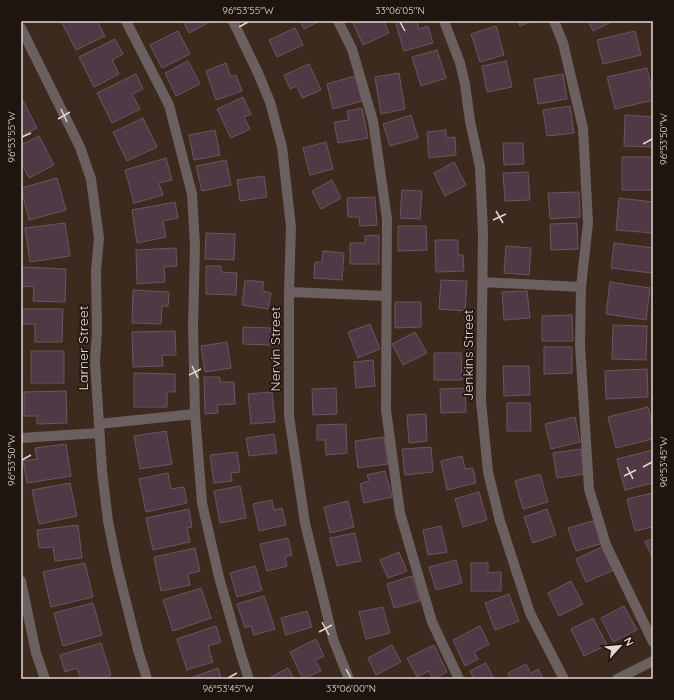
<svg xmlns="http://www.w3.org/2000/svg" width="674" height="700" font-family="Quicksand,sans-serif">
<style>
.building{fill:#4f3945;stroke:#6b5560}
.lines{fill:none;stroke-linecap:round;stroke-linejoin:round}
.minor{stroke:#6b5f5f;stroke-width:10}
.ticks{fill:none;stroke:#e3d6d0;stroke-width:1.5}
.labels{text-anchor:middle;stroke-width:3.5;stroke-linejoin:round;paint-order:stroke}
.street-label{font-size:14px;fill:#e3d6d0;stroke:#1e1510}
.neatline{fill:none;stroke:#e3d6d0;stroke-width:1.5}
.ticks-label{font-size:10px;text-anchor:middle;fill:#e3d6d0}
</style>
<rect width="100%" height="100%" fill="#3d2a1f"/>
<path class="building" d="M61 21H97L105 36 76 50Z
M183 21H211L189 33Z
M300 21H320L304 29Z
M357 21H384L389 33 363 45 353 23Z
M395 21H417L419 29 428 26 433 43 404 51Z
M518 21H532L520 26Z
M588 21H613L593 31Z
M496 26 504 55 480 62 471 34Z
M295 28 303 45 277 57 269 40Z
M178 31 190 54 162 68 150 45Z
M635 31 641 55 603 64 597 40Z
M115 39 123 54 112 60 119 74 94 87 79 57Z
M437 50 446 78 421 86 412 57Z
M188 61 200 84 176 96 165 73Z
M506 61 512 87 487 92 482 66Z
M226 63 231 77 236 75 242 91 216 100 206 71Z
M309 64 321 90 302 98 297 86 290 89 284 75Z
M647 68 653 94V100L615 109 607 77Z
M399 73 405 109 381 114 375 77Z
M136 74 143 89 132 94 140 109 112 123 97 93Z
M563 74 567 99 538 104 534 79Z
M355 76 362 101 333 109 327 84Z
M243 97 251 114 244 117 250 129 231 138 217 109Z
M21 99H22L37 128 21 136Z
M570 106 574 133 547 136 543 110Z
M362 108 368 138 338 143 334 122 349 120 347 111Z
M411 115 418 138 390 146 383 124Z
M625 115 653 117V147L624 146Z
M143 118 157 147 127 161 113 132Z
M215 130 220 155 194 160 189 135Z
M446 130V138L455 137 456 155 429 158 427 132Z
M39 136 54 165 29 178 21 163V145Z
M326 142 333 169 310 175 303 148Z
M503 143H523L524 164 504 165Z
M622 157H653V190H622Z
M166 158 172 180 159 183 163 195 134 203 125 170Z
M226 160 231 185 202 191 196 166Z
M454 162 466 185 445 196 434 173Z
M528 172 530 200 505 201 503 173Z
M264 176 267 197 240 201 237 180Z
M57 178 66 210 29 220 21 188Z
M332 180 341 198 321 209 312 191Z
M402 190 422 191 420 219 400 218Z
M579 192 580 217 550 219 548 193Z
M375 197 377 225 360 226 359 217H348L347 198Z
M619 198 653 202V233L616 230Z
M175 202 178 218 163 221 166 237 137 243 132 210Z
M65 223 70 256 30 262 25 228Z
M577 223 578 249 551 250 550 224Z
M398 226H426L427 250 398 251Z
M206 233 235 234 234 260 205 259Z
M379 235V264H350V243H365V236Z
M435 240H458V255H463L464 271 436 272Z
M614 243 653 248 652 273 611 268Z
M506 246 531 248 529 275 504 273Z
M176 248 177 266 164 267 165 282 137 284 136 250Z
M323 251 344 253 342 280 314 278 315 262H322Z
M206 266H221V272L237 273 236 295 206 294Z
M22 267 66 269 65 302 33 301 34 287 22 286Z
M245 280 264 282 262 291 271 293 268 309 242 305Z
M441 280 467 281 465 311 439 309Z
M610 282 650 288 646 320 606 314Z
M133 290 169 292 168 306H162L161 324 132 323Z
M527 291 530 318 504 320 502 292Z
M395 302H421V327L395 328Z
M22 309H63L62 342H35V324H22Z
M572 315 573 341H542V316Z
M370 324 380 349 358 358 348 332Z
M613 325 647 326 646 360 612 359Z
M243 327 271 328 270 345 243 344Z
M175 331 176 355H162L163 366 133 367 132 332Z
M415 332 427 353 403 365 392 344Z
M227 342 231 368 205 372 201 346Z
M544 347H572V373L544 374Z
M31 351H64V383H31Z
M434 353H461L462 380H434Z
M373 360 375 386 356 388 354 362Z
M503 366H529L530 395 504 396Z
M647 369 648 397 606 399 605 371Z
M134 373 175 374V392H167V407H134Z
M204 377H220V382H234L235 404 217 405 218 413 205 414Z
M336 388 337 414 313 415 312 389Z
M465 388 466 412 441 413 440 389Z
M66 391 67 423 37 424V416H24V392Z
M272 392 275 422 251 424 248 394Z
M507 403H530L531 431H507Z
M648 407 653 426V439L616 448 608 417Z
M426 414 427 441 409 443 407 415Z
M575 417 580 442 551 449 545 424Z
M346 424 347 453 326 455 325 440H317V425Z
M166 431 172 464 140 469 134 436Z
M274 434 277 453 249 456 246 438Z
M384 437 388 464 358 468 355 441Z
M66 444 71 476 27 483 23 461 37 459 35 448Z
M431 447 433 472 405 475 402 449Z
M581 449 585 474 557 478 553 453Z
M653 450V483L625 490 617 459Z
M237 452 240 472 231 473 232 481 214 483 210 455Z
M462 456 465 469 473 468 476 483 447 490 441 461Z
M385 471 392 497 364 503 360 484 369 481 367 475Z
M168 473 171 489 184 487 187 503 146 512 139 479Z
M540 474 548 502 523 509 515 481Z
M70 483 77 516 39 524 32 490Z
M240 486 246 518 220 523 214 491Z
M479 492 487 520 463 527 455 499Z
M653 493V527L635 531 627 499Z
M272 500 274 510 282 508 286 525 259 531 253 504Z
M348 501 354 527 330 533 324 507Z
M189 509 192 527 187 528 190 542 153 550 146 518Z
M547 509 556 535 533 543 524 517Z
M596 520 604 543 576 551 568 528Z
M78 525 82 558 55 561 53 547 39 548 37 530Z
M441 526 447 552 428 555 423 530Z
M355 533 361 561 337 566 330 538Z
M288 538 292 555 285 557 287 566 267 571 260 544Z
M653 538V558L645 542Z
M604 546 614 570 586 582 576 559Z
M195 548 200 571 188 574 190 585 161 591 154 557Z
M399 552 407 571 388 578 380 560Z
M456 560 462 583 436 590 429 567Z
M85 563 93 597 51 607 43 572Z
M471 563H488V573L501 572V591H471Z
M255 566 262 590 237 597 230 573Z
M412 576 420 601 394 608 387 584Z
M571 581 583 604 559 616 548 593Z
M201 588 211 618 173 631 163 600Z
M509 594 519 621 495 630 485 603Z
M264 596 275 629 254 635 251 626 245 628 237 604Z
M93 603 102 635 63 646 54 613Z
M624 606 637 630 613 642 601 618Z
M383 607 390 633 366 639 359 612Z
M307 611 312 627 286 635 281 618Z
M593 618 607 645 584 656 571 629Z
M216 626 221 642 208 646 213 662 187 670 177 639Z
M480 626 489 644 474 652 478 659 465 666 453 640Z
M316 639 324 656 315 660 321 671 303 679 290 652Z
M101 643 111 675 100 679H81L77 668 65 672 60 655Z
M392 645 401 662 376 675 368 658Z
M434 645 447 672 433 679 429 671 417 677 407 658Z
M486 663 494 679H474L470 671Z
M526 664 531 673 538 669 543 679H511L508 673Z
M218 668 221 679H188Z
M288 668 294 679H267Z"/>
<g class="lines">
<path class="minor" d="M126 21 169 105 192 194 195 246 193 326 195 414 202 503 219 577 241 655 249 679
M233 21 258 73 270 102 282 147 291 227 289 292V416L305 523 333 639 349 679
M338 21 352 49 373 121 387 219 386 410 400 513 432 622 459 679
M444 21 460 63 465 84 470 121 480 167 483 233 481 401 488 472 500 521 530 613 564 679
M554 21 563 43 583 128 588 223 581 287 580 345 589 489 606 545 653 642
M21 28 80 147 91 179 99 238 96 271 97 332 95 361 102 471 108 521 117 566 138 650 147 679
M482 282 581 287
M289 292 387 296
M99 424 195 414
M21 438 99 433
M21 581 36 653 45 679
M617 679 653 661"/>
</g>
<path class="ticks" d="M400 22 405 31M239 27 248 22M61 109 67 122M58 119 70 112M22 137 31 133M643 144 652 139M496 211 503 223M493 220 506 214M192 366 198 378M189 375 201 369M22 460 31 455M627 467 633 479M643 467 652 462M624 476 636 470M322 622 329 635M319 632 332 625M346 669 351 678M228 678 237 673"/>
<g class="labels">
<g class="street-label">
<text transform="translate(83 348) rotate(-90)" y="5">Larner Street</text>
<text transform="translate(275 349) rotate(-90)" y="5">Nervin Street</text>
<text transform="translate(468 355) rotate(-90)" y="5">Jenkins Street</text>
</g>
</g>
<rect width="674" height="700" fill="none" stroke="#1e1510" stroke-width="44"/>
<g transform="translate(620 646) rotate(63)" stroke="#1e1510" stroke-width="3" paint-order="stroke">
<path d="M0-3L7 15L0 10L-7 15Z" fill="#e3d6d0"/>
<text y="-6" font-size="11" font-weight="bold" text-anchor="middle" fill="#e3d6d0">N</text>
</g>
<rect x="22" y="22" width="630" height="656" class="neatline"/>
<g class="ticks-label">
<text x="248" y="14">96°53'55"W</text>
<text x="400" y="14">33°06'05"N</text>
<text transform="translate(11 137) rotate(-90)" y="4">96°53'55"W</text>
<text transform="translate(663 139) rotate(-90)" y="4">96°53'50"W</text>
<text transform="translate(11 460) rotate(-90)" y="4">96°53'50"W</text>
<text transform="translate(663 462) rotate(-90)" y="4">96°53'45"W</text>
<text x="228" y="692">96°53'45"W</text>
<text x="351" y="692">33°06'00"N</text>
</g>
</svg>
